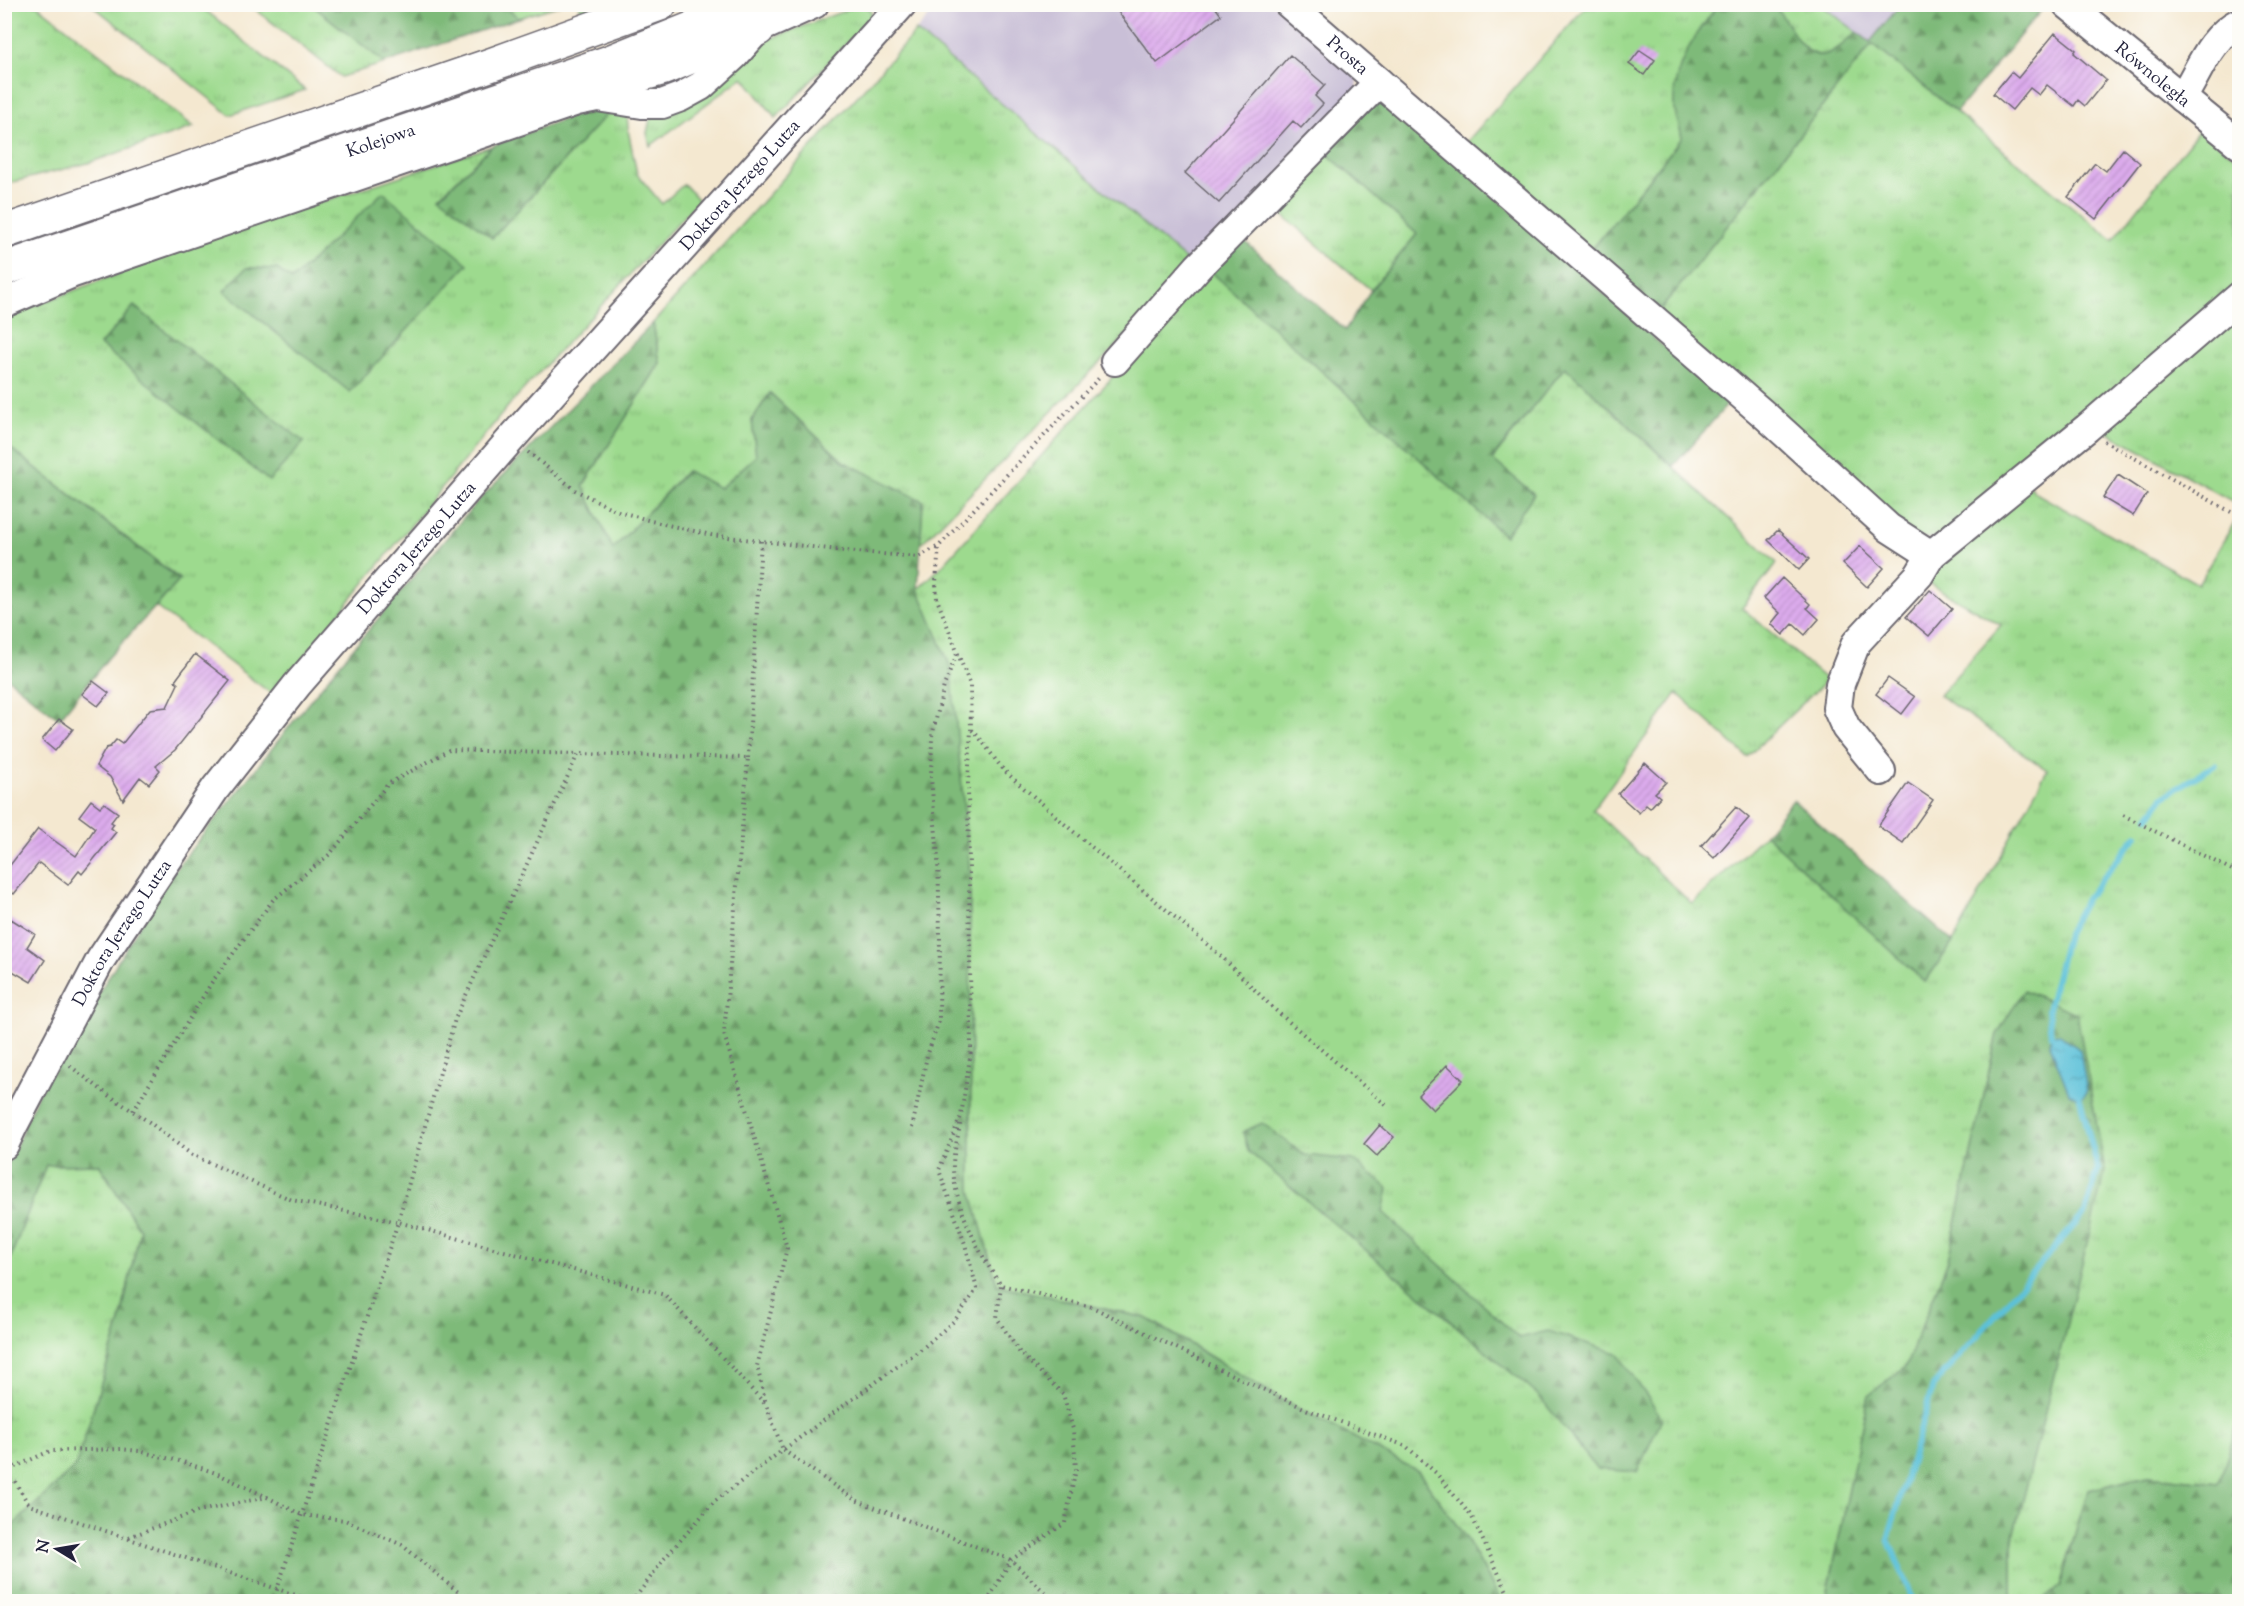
<svg xmlns="http://www.w3.org/2000/svg" width="2244" height="1606" font-family="'Sorts Mill Goudy',serif">
<style>
.industrial{fill:#c9bfd7}
.grass{fill:url(#grass-tufts);stroke:#607e64;stroke-width:1.5;fill-rule:evenodd}
.forest{fill:url(#forest-firs);stroke:#506e5a;stroke-width:1.5}
.water{fill:url(#water-ripples);stroke:#3e728a;stroke-width:1.5}
.lines{fill:none;stroke-linecap:round;stroke-linejoin:round}
.stream{stroke:#5bc1d9;stroke-width:6}
.building{fill:url(#building-hatch)}
.minor-casing{stroke:#6c676f;stroke-width:32}
.highway-casing{stroke:#6c676f;stroke-width:36}
.path{stroke:#6c676f;stroke-width:4;stroke-dasharray:1.5 4.5;stroke-linecap:butt}
.minor{stroke:#fff;stroke-width:28}
.highway{stroke:#fff;stroke-width:33}
.labels{text-anchor:middle;stroke-width:6;stroke-linejoin:round;paint-order:stroke}
.street-label{font-size:18px;fill:#22223b;stroke:#fdfcf7}
</style>
<defs>
<pattern id="grass-tufts" width="24" height="20" patternUnits="userSpaceOnUse" patternTransform="scale(1.5)"><rect width="24" height="20" fill="#9dda8e"/><path d="M3 7l-1-3M5 7V3M7 7l1-3M15 17l-1-3M17 17v-4M19 17l1-3" fill="none" stroke="#87bb7b"/></pattern>
<pattern id="forest-firs" width="22" height="20" patternUnits="userSpaceOnUse" patternTransform="scale(1.5)"><rect width="22" height="20" fill="#7eba79"/><path d="M5 1l3.5 6h-7zM16 11l3.5 6h-7z" fill="#679764"/></pattern>
<pattern id="water-ripples" width="26" height="14" patternUnits="userSpaceOnUse" patternTransform="scale(1.5)"><rect width="26" height="14" fill="#5bc1d9"/><path d="M2 4q2-2 4 0t4 0M15 11q2-2 4 0t4 0" fill="none" stroke="#4b9cb1"/></pattern>
<pattern id="building-hatch" width="6" height="6" patternUnits="userSpaceOnUse" patternTransform="scale(1.5)"><rect width="6" height="6" fill="#dcabec"/><path d="M-1 1l2-2M0 6l6-6M5 7l2-2" fill="none" stroke="#bc93cb"/></pattern>
</defs>
<rect width="100%" height="100%" fill="#fdfcf7"/>
<filter id="ink" filterUnits="userSpaceOnUse"><feTurbulence type="fractalNoise" baseFrequency=".0167" numOctaves="2"/><feDisplacementMap in="SourceGraphic" scale="12" xChannelSelector="R" yChannelSelector="G"/><feConvolveMatrix kernelMatrix="1 2 1 2 8 2 1 2 1" color-interpolation-filters="sRGB"/></filter>
<filter id="wash" filterUnits="userSpaceOnUse"><feTurbulence type="fractalNoise" baseFrequency=".008" numOctaves="4" result="noise"/><feDisplacementMap in="SourceGraphic" scale="24" xChannelSelector="R" yChannelSelector="G"/><feGaussianBlur stdDeviation="1.35" result="paint"/><feColorMatrix in="noise" values="0 0 0 0 0 0 0 0 0 0 0 0 0 0 0 0 0 1.4 0 .05"/><feComposite in="paint" operator="in"/></filter>
<g filter="url(#wash)">
<rect width="100%" height="100%" fill="#f4e8d0"/>
<path class="industrial" d="M1827 4 1900 5 1870 42 1825 7Z
M939 5H1275L1357 76 1358 93 1194 267 916 31Z"/>
<path class="grass" d="M4 5H37L194 127 88 163 5 184Z
M92 5H199L305 90 230 115Z
M250 5H312L385 63 341 77Z
M502 5H560L519 18Z
M578 5H618L586 17Z
M860 5 870 9 872 16 776 118 743 77 650 146 647 133 652 110 750 46Z
M1587 5H1718L1707 20 1674 108 1680 122 1682 138 1589 253 1465 144Z
M1770 5H1821L1857 32C1850 38 1843 46 1836 51 1808 69 1784 23 1770 5Z
M916 31 1194 267 919 546 923 501 844 462 770 393 752 420 756 456 720 488 686 471 613 549 583 486 660 363 653 323Z
M1872 44 2113 240 2200 129 2239 160V288L1948 537 1923 538 1907 535 1658 313Z
M627 109 628 130 637 174 662 204 684 184 699 200 510 404 273 695 156 607 180 579 5 444 4 317 215 237 492 146 440 196 492 238 609 112ZM246 268 277 269 291 281ZM134 306 303 442 269 480 100 345Z
M1324 151 1417 234 1371 290 1274 208Z
M1209 270 1492 460 1565 367 1777 563 1742 608 1827 680 1747 757 1677 693 1593 810 1692 904 1765 834 1925 981 1953 942 2047 770 1939 695 2001 625 1921 579 2031 486 2034 492 2198 584 2234 523 2239 525 2240 1419 2219 1483 2148 1476 2088 1490 2060 1586 2042 1601H2012V1544L2063 1337 1997 1034 1948 1260 1906 1366 1868 1397 1826 1601H1501L1468 1541 1418 1471 1284 1401 1147 1318 997 1285 971 1190 970 875 918 589 940 568Z
M2239 300V505L2098 427Z
M99 1164 140 1230 120 1322 76 1466 5 1533V1272L46 1165Z"/>
<path class="forest" d="M2044 4 2045 6 1956 112 1872 44 1658 313 1589 253 1682 138C1680 127 1675 116 1674 106 1671 67 1696 34 1718 5 1730 5 1764 1 1773 6 1781 12 1785 20 1790 28 1814 68 1827 59 1857 32L1870 42 1900 5Z
M312 5H502L519 18 385 63Z
M1381 95 1728 404 1673 466 1565 367 1492 459 1534 494 1505 536 1209 270 1240 237 1345 330 1371 290 1417 234 1324 151Z
M594 108 609 112 492 238 440 197 492 146Z
M383 192 468 264 350 392 224 291 246 268 277 269 292 280Z
M134 306 304 442 269 481 100 345Z
M653 323 660 363 583 486 613 549 687 471 720 488 756 456 752 420 770 393 844 462 923 501 918 589 951 668 970 875 971 1190 997 1285 1146 1318 1284 1401 1418 1471 1468 1541 1501 1601H5V1533L76 1466 120 1322 140 1230 99 1164 46 1165 5 1272V1171L40 1089 170 876 333 672 476 503Z
M5 444 180 580 109 657 59 719 5 676Z
M1793 800 1953 942 1925 982 1765 834Z
M2024 990 2077 1014 2105 1171 2012 1544V1601L1826 1602 1868 1396 1906 1366 1948 1260 1997 1034Z
M1262 1123 1305 1155 1353 1160 1388 1188 1383 1212 1519 1338 1548 1331 1617 1353 1662 1418 1637 1472 1597 1469 1539 1396 1248 1151 1243 1132Z
M2239 1419V1601H2042L2060 1586 2088 1490 2148 1476 2219 1483Z"/>
<path class="water" d="M2060 1034 2080 1050 2087 1092 2080 1099 2069 1093 2050 1045 2051 1035Z"/>
<g class="lines">
<path class="stream" d="M2149 817 2163 797 2215 765
M2051 1035 2048 1010 2067 934 2086 899 2137 835
M1914 1602 1888 1539 1933 1386 2085 1213 2098 1170 2080 1099
M2237 1602 2240 1575"/>
</g>
<g id="blocks">
<path class="building" d="M1112 4H1213L1221 15 1157 63Z
M2055 33 2076 50 2074 53 2106 80 2085 106 2078 100 2074 106 2047 85 2039 95 2030 88 2012 110 1993 94 2011 72 2018 78Z
M1640 50 1655 60 1644 75 1629 64Z
M1290 55 1325 85 1315 96 1323 104 1301 128 1293 121 1219 203 1185 173Z
M2123 149 2140 163 2096 219 2068 197 2095 163 2106 171Z
M2118 475 2147 494 2133 516 2103 498Z
M1778 530 1809 559 1799 570 1768 540Z
M1860 546 1884 568 1867 587 1843 564Z
M1782 578 1810 604 1807 608 1819 619 1805 635 1793 624 1783 635 1771 624 1780 613 1764 598Z
M1930 590 1952 609 1929 636 1906 617Z
M195 654 230 681 175 750 156 766 160 770 149 784 140 777 123 800 110 777 96 766 106 748 110 747 116 740 122 744 150 709 167 707 178 684 175 681Z
M1888 678 1915 697 1902 714 1876 694Z
M93 681 109 693 98 706 82 694Z
M59 719 73 729 55 751 42 740Z
M1645 763 1666 782 1655 793 1660 797 1650 808 1646 805 1639 813 1618 794Z
M1908 783 1933 800 1903 843 1878 826Z
M91 800 100 807 104 803 118 813 111 822 114 824 111 828 116 832 82 874 79 871 68 885 39 863 14 894 4 887V873L38 829 76 856 95 828 79 816Z
M1736 807 1749 818 1714 858 1701 846Z
M11 919 35 934 27 947 45 960 31 982 11 970 5 973 4 929Z
M1447 1065 1463 1080 1433 1110 1418 1095Z
M1380 1125 1394 1137 1377 1156 1364 1144Z"/>
</g>
</g>
<g filter="url(#ink)">
<use href="#blocks" fill-opacity="0" stroke="#6c676f" stroke-width="1.5"/>
<g class="lines">
<defs>
<g id="minor">
<path id="s1" d="M1289 4 1379 82"/>
<path id="s2" d="M2067 4 2240 145"/>
<path d="M2182 98C2200 70 2209 38 2240 22"/>
<path d="M4 303 73 273 577 101 597 97 642 104H662L681 97 701 86 734 56 758 29 814 4"/>
<path d="M1115 361 1198 267 1379 82 1767 417 1889 528 1931 555 2087 428 2240 296"/>
<path d="M1881 771 1846 728 1837 708 1840 684 1856 643 1919 575 1931 555"/>
<path id="s3" d="M4 1145 13 1126 101 959 215 789 297 685 511 439 902 4"/>
</g>
<g id="highway">
<path d="M596 78 632 77 664 68 758 29"/>
<path d="M4 232 493 64 660 4"/>
<path id="s4" d="M4 269 609 62 753 4"/>
</g>
</defs>
<use href="#minor" class="minor-casing"/>
<use href="#highway" class="highway-casing"/>
<path class="path" d="M2104 441 2240 517
M528 452 575 490 615 510 651 521 711 535 846 551 918 557 939 546 1100 377
M972 730C986 743 994 761 1008 774 1025 790 1044 804 1061 821L1221 956 1274 1009 1386 1105
M748 758 761 541
M2123 815 2240 874
M70 1066 107 1094 149 1122 192 1155 292 1200 398 1222 455 1019 578 754 748 758 724 1034 787 1248 757 1366 766 1404
M133 1111 212 982 273 900 330 854 388 784 449 750 578 754
M960 1124C958 1139 952 1156 953 1170 956 1208 979 1254 1001 1285L1092 1307 1232 1375 1308 1410 1406 1446 1436 1473 1472 1517 1512 1602
M912 1128 927 1056 939 1021 940 935 938 858 931 778 932 736 944 686 957 654
M4 1472 50 1451 121 1449 139 1451 183 1462 216 1473 267 1497
M4 1478 14 1480 29 1505 316 1602
M129 1537 199 1511 267 1497 302 1515 345 1520 402 1545 470 1602
M273 1602 398 1222 665 1295 766 1405 783 1450 924 1347 955 1320 977 1289 965 1244 939 1170 961 1116 971 1051 968 784 971 730 970 685 937 599 936 582 939 546
M632 1602 664 1559 715 1501 783 1450 855 1500 1011 1560 1055 1602
M987 1602 1011 1560 1065 1523 1076 1469 1073 1429 1063 1394 1020 1353 997 1318 1001 1285"/>
<use href="#minor" class="minor"/>
<use href="#highway" class="highway"/>
</g>
</g>
<g class="labels">
<g class="street-label">
<text dy="6" stroke="none"><textPath href="#s1" startOffset="78">Prosta</textPath></text>
<text dy="6" stroke="none"><textPath href="#s2" startOffset="111">Równoległa</textPath></text>
<text dy="6" stroke="none"><textPath href="#s4" startOffset="398">Kolejowa</textPath></text>
<text dy="6" stroke="none"><textPath href="#s3" startOffset="1215">Doktora Jerzego Lutza</textPath></text>
<text dy="6" stroke="none"><textPath href="#s3" startOffset="729">Doktora Jerzego Lutza</textPath></text>
<text dy="6" stroke="none"><textPath href="#s3" startOffset="243">Doktora Jerzego Lutza</textPath></text>
</g>
</g>
<rect width="2244" height="1606" fill="none" stroke="#fdfcf7" stroke-width="24"/>
<g transform="translate(57 1549) rotate(281)" stroke="#fdfcf7" stroke-width="4.5" paint-order="stroke">
<path d="M0-4.5L10 22L0 15L-10 22Z" fill="#22223b"/>
<text y="-9" font-size="16" font-weight="bold" text-anchor="middle" fill="#22223b">N</text>
</g>
</svg>
